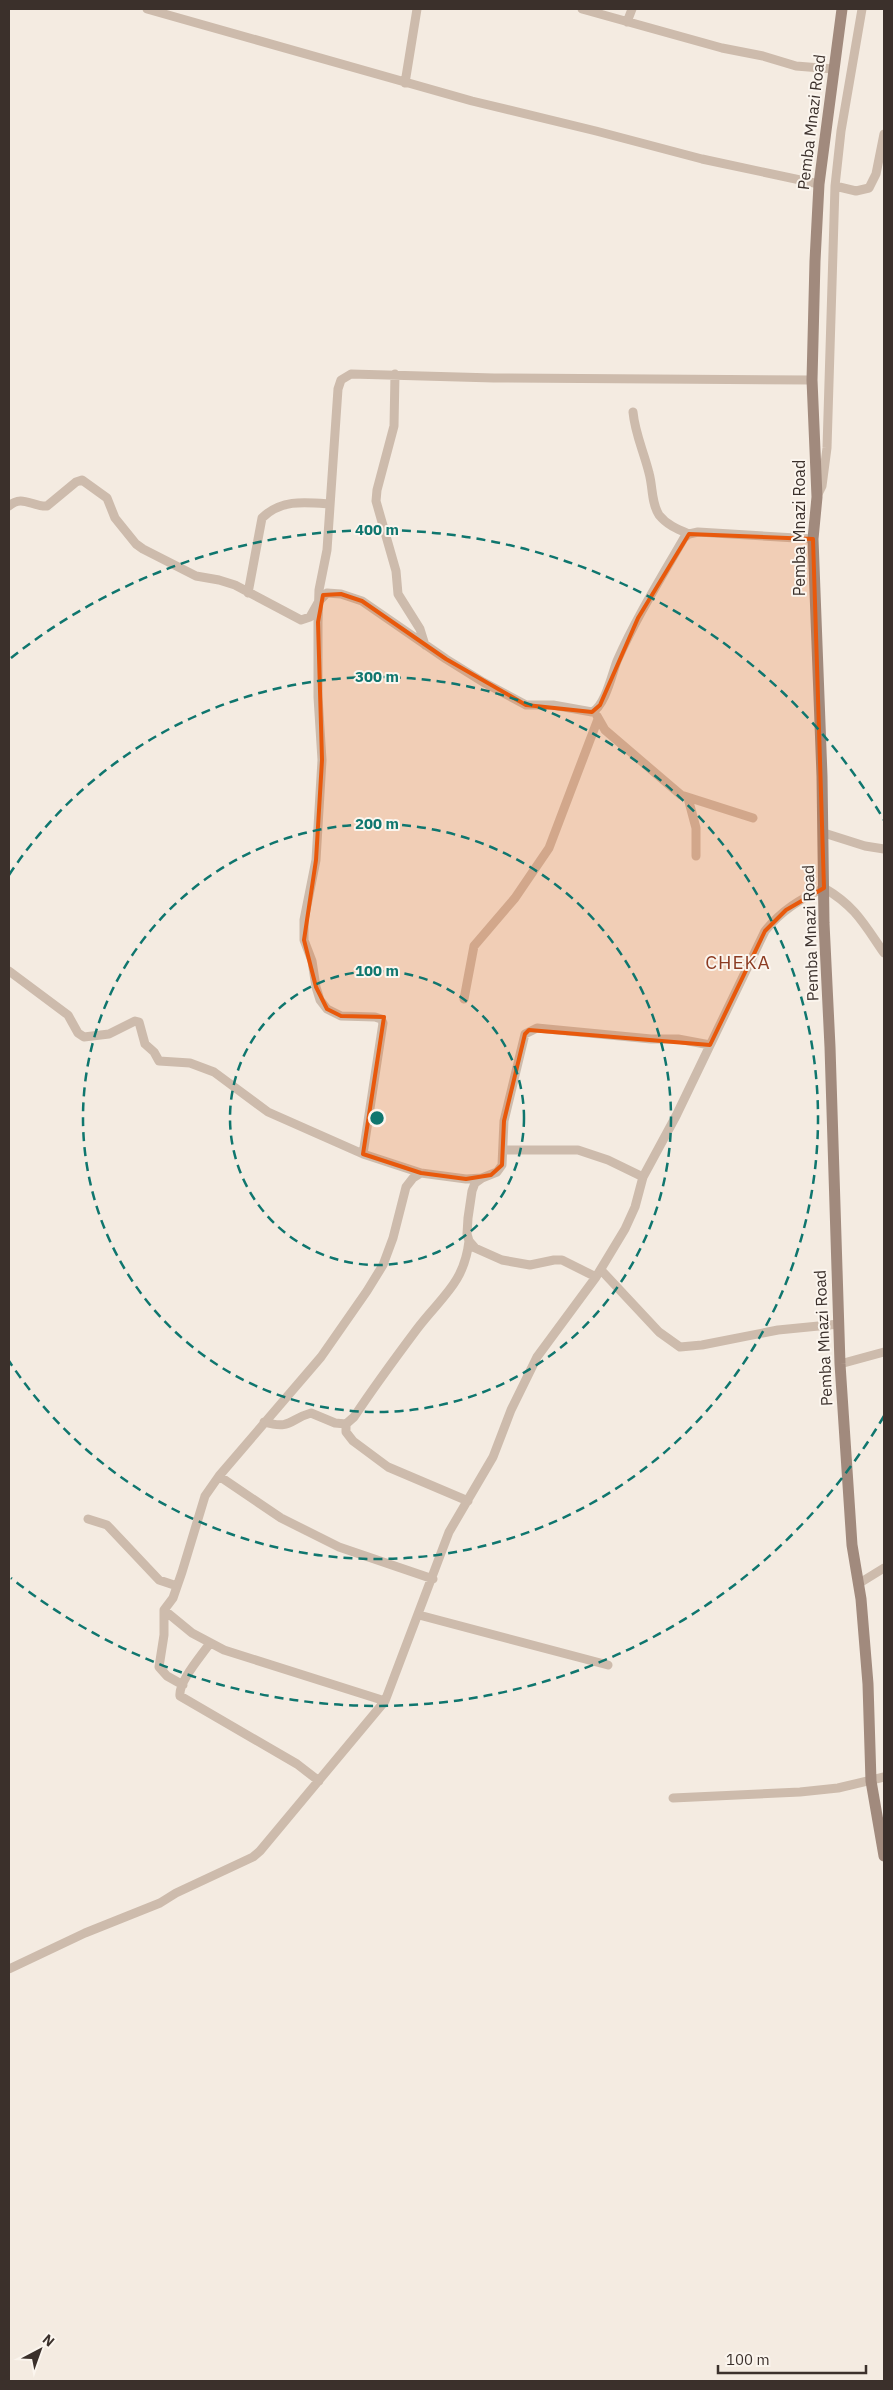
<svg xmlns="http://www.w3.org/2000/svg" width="893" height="2390" font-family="'IBM Plex Sans',sans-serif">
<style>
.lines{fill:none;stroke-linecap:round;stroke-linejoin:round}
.street{stroke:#cdbbac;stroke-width:9}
.secondary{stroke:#a18a7d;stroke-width:11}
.marked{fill:#e8590c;fill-opacity:0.2;stroke:#e8590c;stroke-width:4;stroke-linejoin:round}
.ring{fill:none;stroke:#0f766e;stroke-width:2.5;stroke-dasharray:9 6}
.labels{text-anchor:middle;stroke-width:4;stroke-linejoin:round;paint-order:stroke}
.street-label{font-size:16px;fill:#3b302b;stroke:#fbf5ee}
.quarter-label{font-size:19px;letter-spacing:1px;fill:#8c3b22;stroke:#fbf5ee}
.centre{fill:#0f766e;stroke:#fbf5ee;stroke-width:2.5}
.ring-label{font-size:15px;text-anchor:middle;font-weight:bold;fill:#0f766e;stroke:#fbf5ee;stroke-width:4;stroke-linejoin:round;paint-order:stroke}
</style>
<rect width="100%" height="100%" fill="#f4ebe1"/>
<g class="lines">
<path class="street" d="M147 9 472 101 596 131 702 159 819 184
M582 9 722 48 763 56 796 66 833 69
M627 22 632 9
M405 83 417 9
M835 186 856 191 869 188 876 174 884 134
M395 374 394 426 377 490 376 501 396 571 398 594 420 629 425 645
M633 412C635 434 644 452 649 473 653 487 651 502 659 515 667 525 677 529 689 534
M818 494 822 486 827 448 835 186 841 131 862 9
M9 506C22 494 32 507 47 506L76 482 82 480 107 498 115 518 136 544 143 549 196 576 219 580 235 585 301 620 310 617 319 601 327 593 341 594 362 601 446 659 483 682 526 705H553L592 712C605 706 612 674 617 661 636 618 661 578 684 538L689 534 698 532 813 539
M248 593 262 518C281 499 305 502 330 504
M597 716 605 730 681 795 753 818
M688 798 696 828V856
M824 833 865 846 884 849
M9 971 68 1015 78 1033 84 1037 109 1034 135 1021 139 1022 145 1044 154 1052 159 1061 190 1063 214 1072 268 1112 363 1154
M464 999 474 946 515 898 549 848 598 719
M503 1150H578L608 1160 643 1177
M421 1173 363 1154 383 1023 381 1019 375 1017 341 1016 327 1009 320 1000 316 987 312 961 304 940V920L316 860 322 760 318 697V622L319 590 327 550 338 389 341 380 351 374 494 378 812 380
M601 1270 659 1332 680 1347 702 1345 778 1330 839 1324
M596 1277 562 1260H554L530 1265 502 1260 475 1248 469 1241 467 1234 468 1218 472 1191 475 1183 482 1178 497 1172 502 1165 504 1121 525 1034 537 1028 651 1039H678L710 1045
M840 1364 884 1352
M264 1422C292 1430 289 1419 311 1413L335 1423 346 1424 354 1417C374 1387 396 1357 417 1329 441 1297 464 1284 469 1241
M346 1424V1432L353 1441 388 1467 468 1501
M219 1476 281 1518 339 1547 433 1579
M88 1519 107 1525 159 1580 177 1586
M858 1584 884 1568
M164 1610 192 1633 224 1650 385 1701
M419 1615 608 1665
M210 1643C202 1655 178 1682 180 1696L297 1764 319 1781
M183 1685 167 1676 159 1667 164 1635V1610L173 1598 182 1572 205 1496 219 1476 321 1357 367 1291 383 1265 393 1238 406 1187 413 1178 421 1173 466 1179 482 1178
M673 1798 800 1792 838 1788 884 1777
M9 1969 85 1933 160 1903 176 1893 253 1857 260 1851 385 1701 449 1532 493 1457 511 1410 537 1357 596 1277 625 1229 635 1207 643 1177 676 1116 765 931C781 911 800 899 824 888 855 906 864 924 884 953"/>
<path class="secondary" d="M842 9 819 184 815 261 812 380 817 497 813 539 822 776 824 923 830 1047 840 1364 852 1545 861 1599 868 1684 871 1781 884 1856"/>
</g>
<path class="marked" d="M689 534 813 539 824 888 786 910 765 931 710 1045 529 1030 525 1034 504 1121 502 1165 491 1175 466 1179 421 1173 363 1154 384 1017 341 1016 327 1009 316 987 304 940 316 860 322 760 318 622 323 595 341 594 362 601 446 659 526 705 592 712 600 705 638 618Z"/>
<g class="ring">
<circle cx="377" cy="1118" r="147"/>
<circle cx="377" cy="1118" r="294"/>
<path d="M9 875A441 441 0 1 1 9 1361"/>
<path d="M884 1416A588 588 0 0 1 11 1578M11 658A588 588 0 0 1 884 820"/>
</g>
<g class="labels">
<g class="street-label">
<text transform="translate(811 122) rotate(-83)" y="6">Pemba Mnazi Road</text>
<text transform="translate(799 528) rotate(-90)" y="6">Pemba Mnazi Road</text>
<text transform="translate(810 933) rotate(-92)" y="6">Pemba Mnazi Road</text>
<text transform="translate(823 1338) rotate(-93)" y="6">Pemba Mnazi Road</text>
</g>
<g class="quarter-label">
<text x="738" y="969">CHEKA</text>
</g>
</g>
<circle cx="377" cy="1118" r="8" class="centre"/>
<g class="ring-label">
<text x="377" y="535">400 m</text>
<text x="377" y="682">300 m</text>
<text x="377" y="829">200 m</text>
<text x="377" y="976">100 m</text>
</g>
<rect width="893" height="2390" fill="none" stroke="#3b302b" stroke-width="20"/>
<g transform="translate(40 2350) rotate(41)" stroke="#fbf5ee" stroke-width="4" paint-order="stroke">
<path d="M0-4L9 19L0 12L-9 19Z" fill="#3b302b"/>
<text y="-8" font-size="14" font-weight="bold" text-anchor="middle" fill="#3b302b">N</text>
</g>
<path d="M718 2365v8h148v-8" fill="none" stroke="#3b302b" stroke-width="2.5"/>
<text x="726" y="2365" font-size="15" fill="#3b302b" stroke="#fbf5ee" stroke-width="4" paint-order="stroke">100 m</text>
</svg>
